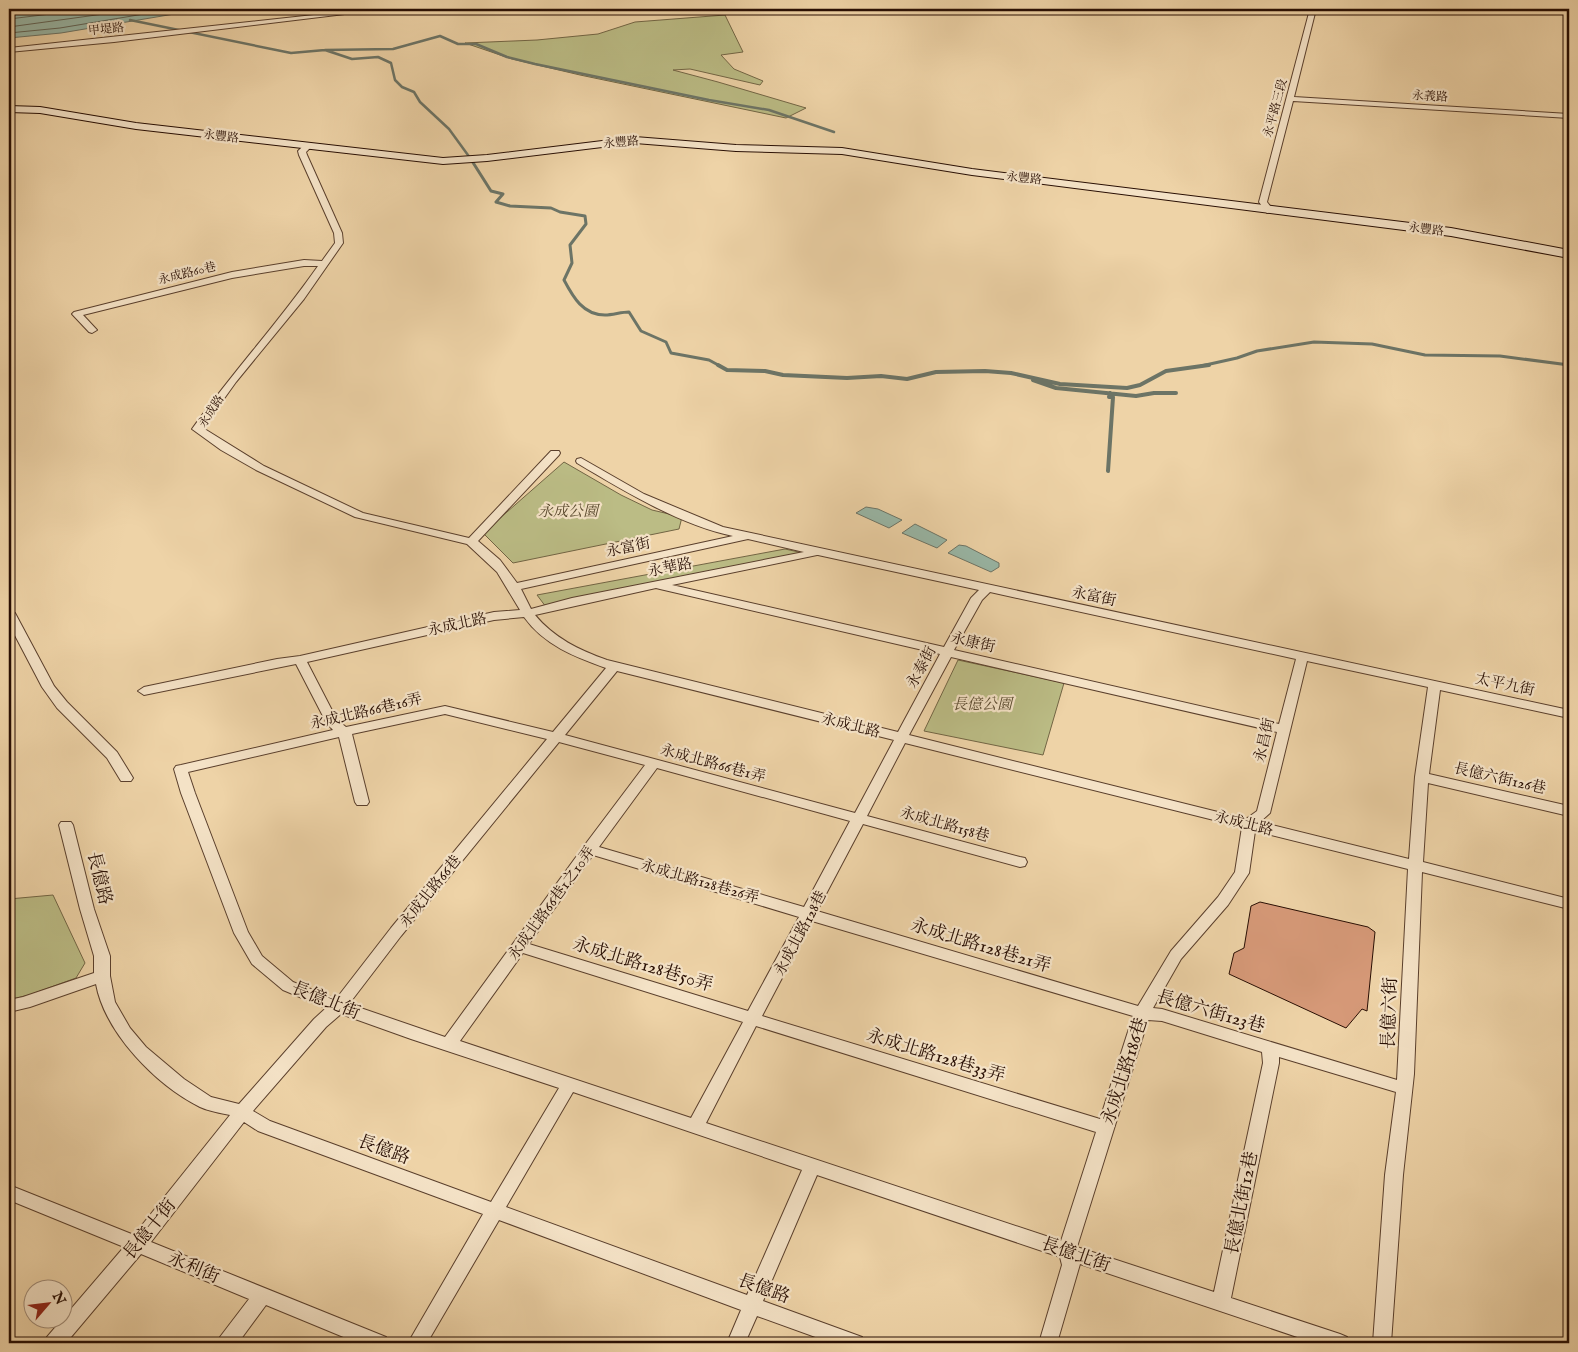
<svg xmlns="http://www.w3.org/2000/svg" width="1578" height="1352" font-family="'IM FELL English','Noto Serif TC',serif">
<style>
.green{fill:#bbbc85;stroke:#726544}
.water{fill:#99b8a8;stroke:#6c7466}
.lines{fill:none;stroke-linecap:round;stroke-linejoin:round}
.shore{stroke:#606356;stroke-width:1}
.stream-far2{stroke:#6c7466;stroke-width:2.5}
.stream-far1{stroke:#6c7466;stroke-width:3}
.stream{stroke:#6c7466;stroke-width:4}
.building{fill:#d69978;stroke:#280e03}
.street-casing{stroke:#5a3f2c;stroke-width:2}
.secondary-casing{stroke:#280e03;stroke-width:2}
.street{fill:#f4e2c6;fill-rule:evenodd}
.secondary{fill:#f4e2c6;fill-rule:evenodd}
.labels{text-anchor:middle;stroke-width:4.5;stroke-linejoin:round;paint-order:stroke}
.far-street-label{font-size:12px;fill:#280e03;stroke:#f4e2c6}
.park-label{font-size:15px;font-style:italic;fill:#5b4b30;stroke:#f4e2c6}
.street-label{font-size:15px;fill:#280e03;stroke:#f4e2c6}
.near-street-label{font-size:18px;fill:#280e03;stroke:#f4e2c6}
</style>
<rect width="100%" height="100%" fill="#eed3a7"/>
<filter id="stains"><feTurbulence type="fractalNoise" baseFrequency=".004" numOctaves="4"/><feColorMatrix values="0 0 0 0 .2 0 0 0 0 .09 0 0 0 0 .02 0 0 0 .5 -.17"/></filter>
<radialGradient id="worn" r=".72"><stop offset=".6" stop-color="#630" stop-opacity="0"/><stop offset="1" stop-color="#630" stop-opacity=".3"/></radialGradient>
<path class="green" d="M725 15 743 52 721 55 734 69 763 81 760 85 690 69 673 70 718 82 806 108 786 118 580 75 512 59 465 43 537 40 598 34 635 22Z
M564 462 621 495 652 510 682 517 679 529 513 563 483 533Z
M785 549 803 553 546 607 537 595Z
M958 660 1064 683 1043 755 924 731Z
M53 895 85 963 76 978 29 995 9 1000V899Z"/>
<path class="water" d="M9 9H204L61 33 9 38Z
M866 507 878 509 902 520 889 528 856 513Z
M915 524 947 540 937 548 902 533Z
M959 545 966 546 999 563V567L991 572 948 553Z"/>
<g class="lines">
<path class="shore" d="M9 19 92 9
M9 27 140 9
M9 33 60 28 174 9"/>
<path class="stream-far2" d="M130 20 291 53 325 50 393 49 440 36 458 44H476L507 57 535 64 709 100 769 110 834 132
M325 50 352 59 378 57 391 63 395 80 402 87 414 92 420 102 449 129 473 162"/>
<path class="stream-far1" d="M472 161 491 191 503 194 496 202 510 206 551 208 560 212 585 216 586 224 570 245 572 263 564 280C573 297 583 315 605 315 613 315 621 312 629 312L641 331 666 342 671 353 709 360 720 366
M1201 366 1237 358 1257 351 1314 342 1372 344 1425 355 1500 356 1569 365"/>
<path class="stream" d="M718 365 727 370 765 371 783 375 847 378 881 376 907 379 936 372 985 371 1011 373 1060 384 1127 388 1140 385 1166 371 1209 365
M1033 380 1056 388 1136 396 1154 393H1176
M1108 471 1113 397H1109L1110 393"/>
</g>
<path class="building" d="M1260 902 1368 927 1375 932 1367 1011 1362 1009 1346 1028 1229 974 1234 953 1244 948 1251 906Z"/>
<g class="lines">
<defs>
<path id="street" d="M369 9H386L114 42 9 52V48Z
M1310 9H1316L1294 97 1569 114V118L1293 101 1267 202 1274 211 1267 213 1259 202Z
M305 144 312 146 306 152 307 155 342 233 343 243 304 299 236 382 203 428 264 466 363 513 469 538 551 451H559L560 453 559 455 478 541 500 560 517 583 733 536C680 525 624 491 577 463L576 461 577 459 581 458 644 494 723 527 1569 710V718L1440 690 1429 774 1569 806V816L1428 783 1423 862 1569 899V909L1422 872 1414 1074 1403 1175 1391 1343H1373L1385 1175 1396 1092 1279 1057V1063L1231 1298 1340 1334 1347 1337 1349 1343H1315L1080 1264 1057 1343H1039L1062 1265 1060 1257 817 1175 763 1301 862 1337 864 1343H832L757 1316 745 1343H727L741 1310 499 1220 427 1343H408L483 1214 258 1131 244 1122 151 1242 386 1337 388 1343H358L266 1305 238 1343H218L220 1337 249 1299 141 1254 66 1343H45L47 1337 124 1247 9 1200V1185L134 1235 230 1115C220 1113 209 1111 200 1107 156 1085 105 1033 96 984L30 1007 9 1012V1000L23 997 94 973V956L80 909 59 825 61 822H71L73 825 94 909 110 956V976L115 1002 130 1028 146 1047 184 1079 211 1097 239 1104 314 1019 326 1008 283 990 252 964 234 933 181 793 174 769 176 766 181 765 333 730 326 722 296 664 144 695 138 691 144 687 277 659 300 656 494 612 520 610 497 572 467 544 355 517 256 470 221 450 192 429C232 373 279 322 318 266H304L232 278 83 315 97 330 92 333 89 332 72 314 74 312 232 272 304 260 322 261 335 243 334 233 299 155 298 151ZM748 539 804 552 572 598 531 609 521 589ZM817 555H818L979 590 971 598 944 647 672 585ZM656 588 660 589 940 654 898 732 607 660C579 650 554 638 535 615ZM990 592 1296 659 1279 724 954 650 982 600ZM524 617C544 645 575 657 606 668L553 732 445 706 346 727 337 720 307 662 494 620ZM951 657 1277 732 1257 811 1246 819 909 735ZM1307 661 1428 687 1415 777 1409 859 1260 822 1270 813ZM617 671 894 740 855 813 565 735ZM445 714 547 739 391 928 336 999 293 982 262 956 248 932 195 793 188 772 339 737 355 802 357 805H367L369 802 352 734ZM559 742 645 765 584 846 445 1037 349 1004 401 936ZM905 743 1242 827 1235 872 1218 897 1171 951 1138 1006 817 911 863 824 1020 867 1025 866 1027 862 1025 858 1020 857 867 816ZM657 768 850 821 804 907 599 847ZM1255 831 1408 869 1397 1080 1162 1009 1153 1008 1181 959 1228 905 1249 873ZM593 855 799 917 748 1011 529 944ZM812 921 1133 1016 1100 1119 762 1016ZM523 953 743 1022 691 1118 460 1041ZM341 1014 411 1039 559 1088 491 1202 270 1121 253 1111 326 1027ZM1148 1020 1162 1021 1262 1052 1263 1063 1214 1292 1077 1247ZM756 1026 1096 1132 1061 1241 706 1123ZM573 1092 802 1170 747 1295 506 1207Z
M9 609 15 613 54 686 67 702 117 752 133 778 131 781H121L107 758 57 708 42 687 9 624Z"/>
<path id="secondary" d="M9 106 40 107 136 123 443 158 487 155 635 137 736 145 842 148 972 169 1451 228 1569 250V258L1451 236 972 175 842 154 736 151 635 143 487 161 443 164 136 129 40 113 9 112Z"/>
</defs>
<use href="#street" class="street-casing"/>
<use href="#secondary" class="secondary-casing"/>
<use href="#street" class="street"/>
<use href="#secondary" class="secondary"/>
</g>
<g class="labels">
<g class="far-street-label">
<text transform="translate(106 29) rotate(-6)" y="4">甲堤路</text>
<text transform="translate(1430 96) rotate(3)" y="4">永義路</text>
<text transform="translate(1275 108) rotate(-75)" y="4">永平路三段</text>
<text transform="translate(221 136) rotate(7)" y="4">永豐路</text>
<text transform="translate(621 142) rotate(-5)" y="4">永豐路</text>
<text transform="translate(1024 178) rotate(6)" y="4">永豐路</text>
<text transform="translate(1426 229) rotate(7)" y="4">永豐路</text>
<text transform="translate(187 273) rotate(-14)" y="4">永成路60巷</text>
<text transform="translate(211 411) rotate(-57)" y="4">永成路</text>
</g>
<g class="park-label">
<text x="568" y="516">永成公園</text>
<text x="982" y="709">長億公園</text>
</g>
<g class="street-label">
<text transform="translate(628 547) rotate(-12)" y="5">永富街</text>
<text transform="translate(670 567) rotate(-11)" y="5">永華路</text>
<text transform="translate(1094 596) rotate(12)" y="5">永富街</text>
<text transform="translate(457 624) rotate(-12)" y="5">永成北路</text>
<text transform="translate(973 642) rotate(13)" y="5">永康街</text>
<text transform="translate(921 667) rotate(-62)" y="5">永泰街</text>
<text transform="translate(1505 684) rotate(12)" y="5">太平九街</text>
<text transform="translate(366 711) rotate(-13)" y="5">永成北路66巷16弄</text>
<text transform="translate(851 725) rotate(14)" y="5">永成北路</text>
<text transform="translate(1264 740) rotate(-77)" y="5">永昌街</text>
<text transform="translate(713 763) rotate(15)" y="5">永成北路66巷1弄</text>
<text transform="translate(1500 778) rotate(13)" y="5">長億六街126巷</text>
<text transform="translate(1244 823) rotate(14)" y="5">永成北路</text>
<text transform="translate(945 824) rotate(16)" y="5">永成北路158巷</text>
<text transform="translate(700 881) rotate(16)" y="5">永成北路128巷26弄</text>
<text transform="translate(430 891) rotate(-51)" y="5">永成北路66巷</text>
<text transform="translate(551 903) rotate(-54)" y="5">永成北路66巷1之10弄</text>
<text transform="translate(800 933) rotate(-62)" y="5">永成北路128巷</text>
</g>
<g class="near-street-label">
<text transform="translate(100 878) rotate(76)" y="6">長億路</text>
<text transform="translate(981 945) rotate(17)" y="6">永成北路128巷21弄</text>
<text transform="translate(643 964) rotate(17)" y="6">永成北路128巷50弄</text>
<text transform="translate(326 1000) rotate(22)" y="6">長億北街</text>
<text transform="translate(1211 1011) rotate(16)" y="6">長億六街123巷</text>
<text transform="translate(1389 1013) rotate(-88)" y="6">長億六街</text>
<text transform="translate(936 1055) rotate(17)" y="6">永成北路128巷33弄</text>
<text transform="translate(1124 1071) rotate(-72)" y="6">永成北路186巷</text>
<text transform="translate(384 1149) rotate(20)" y="6">長億路</text>
<text transform="translate(1241 1203) rotate(-79)" y="6">長億北街12巷</text>
<text transform="translate(149 1229) rotate(-51)" y="6">長億十街</text>
<text transform="translate(1076 1254) rotate(19)" y="6">長億北街</text>
<text transform="translate(194 1267) rotate(23)" y="6">永利街</text>
<text transform="translate(764 1288) rotate(20)" y="6">長億路</text>
</g>
</g>
<rect width="1578" height="1352" fill="none" stroke="#eed3a7" stroke-width="30"/>
<rect x="10" y="10" width="1558" height="1332" fill="none" stroke="#280e03" stroke-width="2.5"/>
<rect x="15" y="15" width="1548" height="1322" fill="none" stroke="#280e03"/>
<g transform="translate(48 1304) rotate(62)"><circle r="24" fill="#f4e2c6" stroke="#a28d78"/>
<path d="M0-4L9 19L0 12L-9 19Z" fill="#8f2418"/>
<text y="-8" font-size="14" font-weight="bold" text-anchor="middle" fill="#280e03">N</text>
</g>
<rect width="100%" height="100%" filter="url(#stains)"/>
<rect width="100%" height="100%" fill="url(#worn)"/>
</svg>
